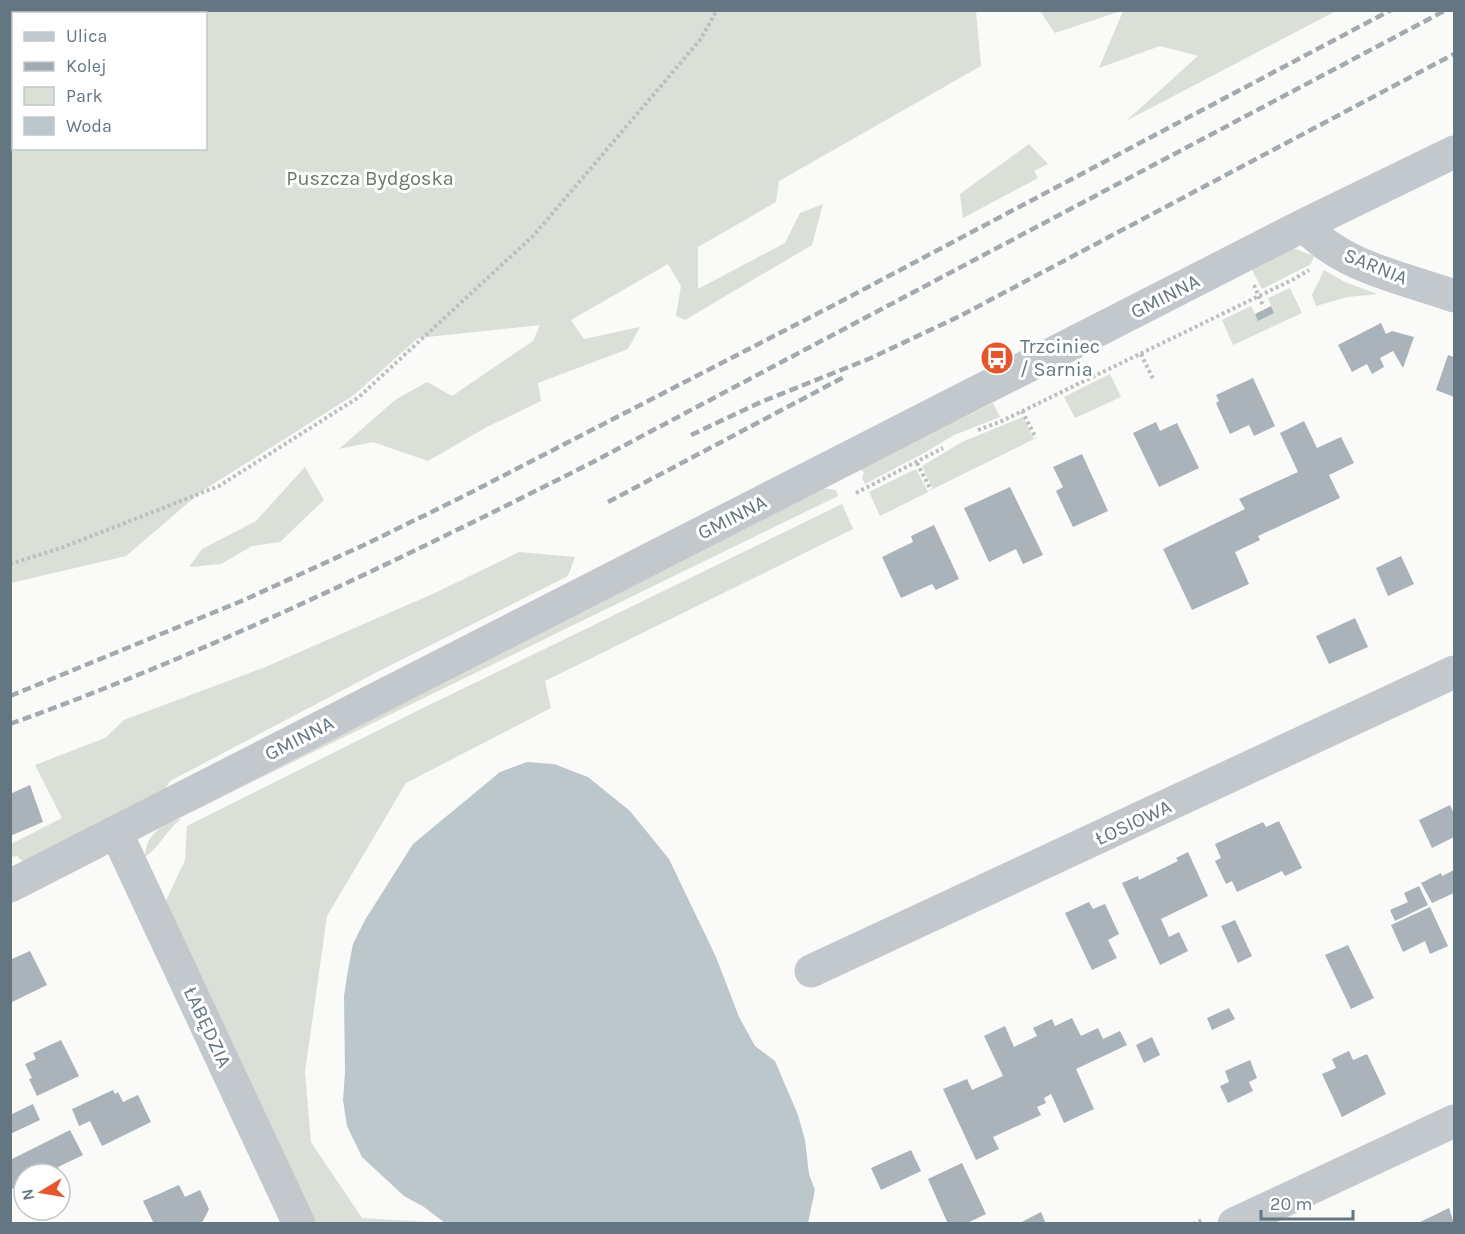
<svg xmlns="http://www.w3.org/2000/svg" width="1465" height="1234" font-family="Karla,sans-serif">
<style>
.green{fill:#dadfd7;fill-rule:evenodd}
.water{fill:#bbc7cb}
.building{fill:#aab3b9}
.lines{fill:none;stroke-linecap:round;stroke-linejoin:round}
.path{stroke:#bbbfc2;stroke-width:4;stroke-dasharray:3 3;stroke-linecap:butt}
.minor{stroke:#c3c8cc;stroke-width:33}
.rail{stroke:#a2aab0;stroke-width:4.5;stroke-dasharray:9 4.5;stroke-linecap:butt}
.labels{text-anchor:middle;stroke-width:6;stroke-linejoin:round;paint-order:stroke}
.park-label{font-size:20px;fill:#687a64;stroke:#fff}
.street-label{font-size:20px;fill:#657683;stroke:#fff}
.poi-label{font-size:20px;fill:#657683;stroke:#fff;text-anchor:start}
</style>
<rect width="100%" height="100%" fill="#fafaf8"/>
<path class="green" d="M10 11H976L981 66 779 181 776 202 698 247V289L785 243 800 213 823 204 812 245 685 320 676 316 681 286 668 264 571 320 584 339 640 327 628 349 538 383 541 401 485 428 428 461 373 442 339 449 395 400 427 382 452 396 533 341 540 325 418 338 354 395 202 491 126 556 11 583ZM14 14H206V148H14Z
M1040 11H1121L1055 33Z
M1123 11H1336L1126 121 1198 56 1160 46 1099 68Z
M1029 144 1048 164 1034 171 1038 178 963 218 960 194Z
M1293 248 1314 256 1311 264 1262 289 1251 268Z
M1324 270 1345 282 1377 294 1348 297 1316 306 1312 295Z
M1290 288 1302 313 1233 345 1222 320 1251 306 1258 320 1274 313 1268 298Z
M1110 374 1121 397 1075 418 1064 397Z
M993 403 1000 417 954 435 926 452 865 484 862 478 864 473 861 469Z
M1023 417 1034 439 933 489 922 466 962 442Z
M305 467 324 500 280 542 252 546 221 564 189 567 202 549 256 521Z
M916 469 928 492 880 516 869 492Z
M822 488 836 490 838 496 295 761 192 812 179 816Z
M842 504 853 529 545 681 551 708 406 783 327 916 305 1072 311 1142 362 1218 445 1223H315L165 903 185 860 187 826 421 709Z
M519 552 575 557 568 576 381 670 170 781 164 791 25 864 17 856 11 857V844L62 818 35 765 105 738 124 720 263 668 437 592Z
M182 818C167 829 159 848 145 857 146 834 161 825 182 818Z"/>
<path class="water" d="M527 762 554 764 588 777 630 811 669 859 716 957 739 1017 755 1046 775 1061 798 1115 805 1140 809 1174 815 1190 808 1223H445L424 1207 404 1196 362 1157 347 1126 343 1100 345 1072 344 996 348 970 353 944 365 920 413 844 500 772Z"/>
<path class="building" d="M1271 306 1274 313 1258 321 1255 314Z
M1381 323 1386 334 1392 331 1414 337 1403 368 1393 351 1380 358 1384 367 1372 374 1367 364 1352 372 1338 345Z
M1448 355 1454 357V397L1436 390Z
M1253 378 1275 426 1254 436 1249 425 1230 434 1216 403 1219 401 1216 395Z
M1304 421 1317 448 1341 437 1354 463 1329 475 1340 498 1258 536 1260 540 1235 552 1249 584 1192 610 1163 549 1245 509 1239 499 1298 472 1280 433Z
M1156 422 1160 431 1177 423 1199 468 1159 487 1133 433Z
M1082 454 1108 511 1073 527 1056 491 1063 487 1053 467Z
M1010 487 1043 555 1023 564 1016 549 989 562 964 508Z
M934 525 959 579 936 590 932 584 901 598 882 557 913 542 911 536Z
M1401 556 1414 584 1388 596 1376 568Z
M1355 618 1368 647 1329 664 1316 636Z
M30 785 43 822 10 836V794Z
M1450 805 1454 814V837L1432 848 1419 820Z
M1279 821 1302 868 1285 876 1282 871 1237 892 1232 881 1226 884 1215 861 1221 858 1215 844 1263 822 1266 827Z
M1188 852 1208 896 1161 919 1169 937 1179 932 1188 951 1160 965 1122 883 1138 876 1139 880 1178 861 1176 858Z
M1454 870V893L1432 903 1421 883 1441 873 1442 876Z
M1419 886 1428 905 1395 921 1390 910 1408 902 1404 893Z
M1089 902 1093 909 1105 904 1119 934 1108 940 1117 958 1092 970 1065 913Z
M1430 907 1448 946 1430 954 1425 941 1403 952 1391 925Z
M1235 920 1252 956 1238 963 1221 926Z
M1348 945 1374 998 1351 1009 1325 955Z
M30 951 47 985 10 1003V960Z
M1229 1008 1235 1019 1212 1030 1207 1018Z
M1072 1018 1081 1036 1098 1028 1103 1039 1120 1031 1127 1045 1076 1069 1094 1109 1064 1123 1051 1094 1044 1098 1046 1103 1037 1107 1041 1115 993 1137 999 1149 976 1160 943 1089 967 1079 972 1090 1003 1076 984 1036 1005 1026 1014 1047 1037 1036 1033 1028 1052 1019 1055 1026Z
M1152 1037 1160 1055 1144 1063 1136 1045Z
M61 1040 79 1076 37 1096 29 1079 32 1078 25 1064 36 1059 33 1053Z
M1349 1051 1353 1060 1367 1054 1386 1094 1342 1117 1322 1074 1336 1068 1332 1059Z
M1250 1060 1257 1078 1249 1082 1253 1091 1228 1103 1220 1086 1229 1082 1225 1071Z
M113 1090 115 1094 118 1092 123 1102 138 1095 151 1122 102 1146 90 1121 79 1126 72 1109Z
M33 1104 40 1120 10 1134V1115Z
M70 1130 83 1155 58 1167 71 1194 60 1199V1174H24V1187L22 1184 10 1190V1160Z
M911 1150 921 1171 881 1190 871 1168Z
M962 1163 986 1214 965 1224H948L928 1179Z
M179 1185 185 1197 200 1190 209 1209 203 1221 198 1224H154L143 1201Z
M1449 1208 1454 1224H1416Z
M1041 1212 1046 1224H1018Z"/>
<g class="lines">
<path class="path" d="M1254 285 1263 306
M1141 354 1154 381
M1022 411 1036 438
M978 430 1002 421 1294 279 1309 270
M917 463 931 490
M856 493 943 448
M10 564 61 548 219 486 359 397 534 235 700 40 717 10
M1193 1224 1204 1219"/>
<path class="minor" d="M1304 225C1341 267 1404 278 1454 296
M116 832 299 1224
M10 886 1304 225 1454 152
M811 971 1454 672
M1234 1224 1454 1121"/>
<path class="rail" d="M691 435 761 402 871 358 960 316 1454 54
M608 502 846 376
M10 696 244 600 364 545 462 497 834 305 1391 10
M10 724C211 652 403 558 593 462L1446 10"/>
</g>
<defs>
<symbol id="bus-disc" viewBox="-11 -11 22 22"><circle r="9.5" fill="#e4572e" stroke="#fff"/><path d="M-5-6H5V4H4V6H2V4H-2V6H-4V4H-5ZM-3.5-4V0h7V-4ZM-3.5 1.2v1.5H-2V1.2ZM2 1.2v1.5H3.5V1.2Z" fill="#fff"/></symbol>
</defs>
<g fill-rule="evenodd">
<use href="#bus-disc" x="978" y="339" width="38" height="38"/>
</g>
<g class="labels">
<g class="park-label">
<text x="370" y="185">Puszcza Bydgoska</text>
</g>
<g class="street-label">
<text transform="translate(1376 266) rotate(22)" y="7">SARNIA</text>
<text transform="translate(1165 296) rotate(-27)" y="7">GMINNA</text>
<text transform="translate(732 517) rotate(-27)" y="7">GMINNA</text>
<text transform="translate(299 738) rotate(-27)" y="7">GMINNA</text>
<text transform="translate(1133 822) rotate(-25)" y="7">ŁOSIOWA</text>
<text transform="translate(208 1027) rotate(65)" y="7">ŁABĘDZIA</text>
</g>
<g class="poi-label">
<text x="1020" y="353">Trzciniec<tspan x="1020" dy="23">/ Sarnia</tspan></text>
</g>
</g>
<rect width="1465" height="1234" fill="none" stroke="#657683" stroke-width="24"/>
<rect x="12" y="12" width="195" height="138" fill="#ffffff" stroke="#c1c8cd" stroke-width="1.5"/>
<rect x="24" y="32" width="30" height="9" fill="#c3c8cc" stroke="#c1c8cd" stroke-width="1.5"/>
<text x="66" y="42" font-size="18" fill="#657683">Ulica</text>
<rect x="24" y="62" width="30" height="9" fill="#a2aab0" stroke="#c1c8cd" stroke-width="1.5"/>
<text x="66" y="72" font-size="18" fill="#657683">Kolej</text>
<rect x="24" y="87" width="30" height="18" fill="#dadfd7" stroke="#c1c8cd" stroke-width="1.5"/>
<text x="66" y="102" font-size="18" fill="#657683">Park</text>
<rect x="24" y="117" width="30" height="18" fill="#bbc7cb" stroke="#c1c8cd" stroke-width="1.5"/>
<text x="66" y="132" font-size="18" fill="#657683">Woda</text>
<g transform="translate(42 1192) rotate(259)"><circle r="28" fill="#ffffff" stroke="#c1c8cd" stroke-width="1.5"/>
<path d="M0-4.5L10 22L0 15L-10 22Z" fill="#e4572e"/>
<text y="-9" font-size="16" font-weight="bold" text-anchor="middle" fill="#657683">N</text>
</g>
<path d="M1261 1210v9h92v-9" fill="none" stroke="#657683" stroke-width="3"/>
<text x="1270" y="1210" font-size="18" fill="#657683" stroke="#ffffff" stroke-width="4.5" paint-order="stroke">20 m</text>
</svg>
